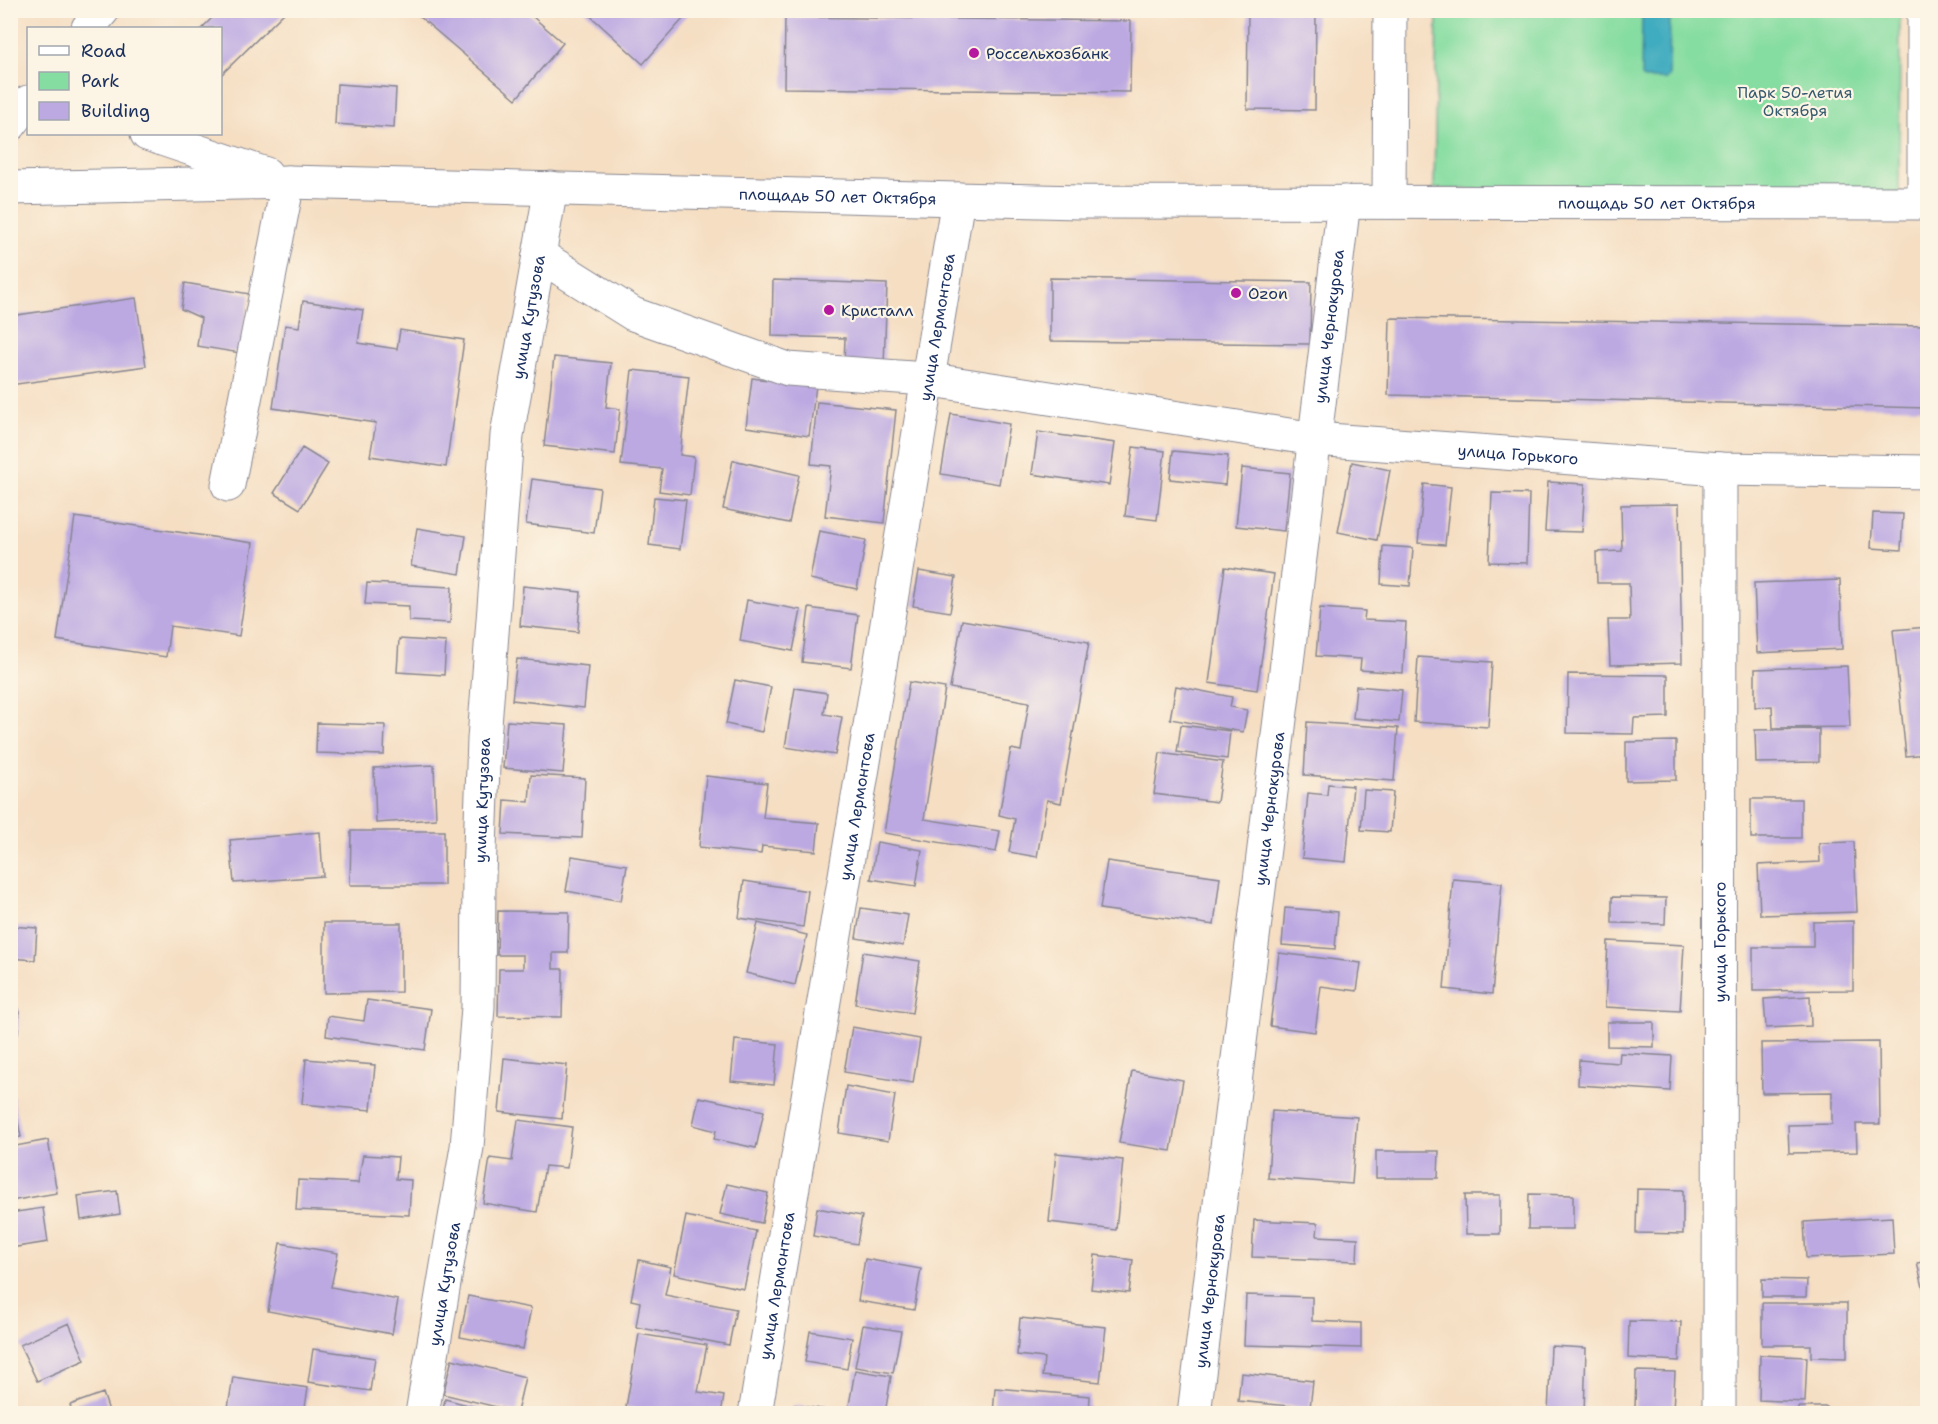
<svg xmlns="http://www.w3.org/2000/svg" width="1938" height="1424" font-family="'Shantell Sans',sans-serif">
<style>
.green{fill:#86dda1;stroke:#508680;stroke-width:1.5}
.water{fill:#40acbf;stroke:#2e6e8e;stroke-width:1.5}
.building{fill:#bca9e2}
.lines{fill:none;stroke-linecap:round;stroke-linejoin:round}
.minor-casing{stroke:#888690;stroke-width:35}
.minor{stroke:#fff;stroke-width:33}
.poi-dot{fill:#b5179e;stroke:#fcf5e5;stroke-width:2}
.labels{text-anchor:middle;stroke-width:4.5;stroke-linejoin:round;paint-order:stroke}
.poi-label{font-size:16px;fill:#1b2f5e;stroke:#fcf5e5;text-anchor:start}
.park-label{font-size:16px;fill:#365a6f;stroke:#fcf5e5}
.street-label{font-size:16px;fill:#1b2f5e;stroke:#fcf5e5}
</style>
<rect width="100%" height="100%" fill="#fcf5e5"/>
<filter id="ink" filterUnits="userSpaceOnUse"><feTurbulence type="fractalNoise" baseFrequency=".0167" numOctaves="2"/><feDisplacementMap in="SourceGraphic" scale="12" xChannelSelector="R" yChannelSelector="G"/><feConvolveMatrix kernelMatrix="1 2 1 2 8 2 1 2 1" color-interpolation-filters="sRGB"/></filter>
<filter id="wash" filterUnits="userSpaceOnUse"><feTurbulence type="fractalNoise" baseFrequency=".008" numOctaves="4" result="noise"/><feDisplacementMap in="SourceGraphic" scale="24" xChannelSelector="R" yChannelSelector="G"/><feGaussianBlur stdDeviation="1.35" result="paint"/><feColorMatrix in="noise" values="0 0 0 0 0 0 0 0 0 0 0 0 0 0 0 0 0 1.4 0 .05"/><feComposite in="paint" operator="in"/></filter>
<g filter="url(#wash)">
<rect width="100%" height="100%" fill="#f5dec2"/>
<path class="green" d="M1437 11H1900L1899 194 1434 189Z"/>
<path class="water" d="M1642 11H1670L1669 77 1666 79H1644L1641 77Z"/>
<g id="blocks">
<path class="building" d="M220 10H287L220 76V28H202Z
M412 10H525L563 43 516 99Z
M584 10H691L643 64Z
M1248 10H1316L1315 110 1247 109Z
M785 17 1131 21 1130 92 784 88Z
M337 84 396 88 394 128 335 124Z
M1050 278 1311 282 1310 344 1050 341Z
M773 280 887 284 884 365 844 364 845 338 772 336Z
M185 283 250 294 240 353 197 346 201 318 181 309Z
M136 298 146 366 10 385V316Z
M303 301 363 310 358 343 397 349 400 330 464 340 446 467 370 456 376 423 273 408 285 325 299 327Z
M1390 318 1928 326V408L1388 395Z
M554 357 611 363 606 407 620 409 615 454 544 446Z
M632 370 689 376 680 455 694 457 690 495 659 491 662 469 621 465Z
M752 378 816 386 809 436 746 427Z
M817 402 896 410 884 523 825 516 831 466 811 464Z
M951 414 1009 424 999 484 941 474Z
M1038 432 1115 443 1109 485 1032 474Z
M1133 447 1165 451 1157 520 1125 516Z
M302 448 328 464 300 509 274 493Z
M1173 451 1228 456 1225 485 1170 479Z
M733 460 799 475 789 523 723 509Z
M1352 462 1390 470 1377 540 1338 532Z
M1242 468 1290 473 1284 531 1236 526Z
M532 479 600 488 594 533 526 524Z
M1548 482 1585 484 1582 532 1545 531Z
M1424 484 1451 487 1445 545 1418 543Z
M1492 493 1529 494 1527 563 1489 562Z
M654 497 686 500 680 549 649 545Z
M1679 504 1682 663 1610 665 1608 620H1630L1629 583H1597L1596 552 1622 551 1621 505Z
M1873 513 1903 514 1901 550 1871 548Z
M75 517 253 543 239 636 170 626 166 657 57 640Z
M417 528 466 536 460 574 411 566Z
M819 531 866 540 857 589 810 579Z
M1383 546 1413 548 1410 586 1381 584Z
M1225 567 1274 574 1257 690 1209 683Z
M919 571 956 577 950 612 913 606Z
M1840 580 1842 649 1757 653 1754 583Z
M367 583 452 587 450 623 409 621V606L365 604Z
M523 586 581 592 578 632 520 626Z
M747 600 801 610 793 651 740 641Z
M809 608 858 615 851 668 802 662Z
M1320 608 1365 611 1364 620 1406 622 1403 673 1360 670 1361 659 1316 656Z
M962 620 1089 642 1061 803 1047 800 1037 857 1009 852 1015 819 999 815 1011 749 1021 751 1029 702 950 688Z
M1928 627V754L1906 756 1893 630Z
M399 639 446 642 444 675 397 672Z
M1418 657 1492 662 1488 727 1414 722Z
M517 659 588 666 584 708 512 700Z
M1847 666 1850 727 1773 728 1772 706 1755 707V669Z
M1568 674 1668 675V717L1634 718 1633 734 1567 733Z
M735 680 771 687 762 732 726 724Z
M909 682 945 688 924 819 1000 831 996 852 884 833Z
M1176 686 1232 697 1230 707 1247 710 1243 732 1170 719Z
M1356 686 1402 690 1399 722 1353 718Z
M795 688 827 693 824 714 842 717 835 755 785 747Z
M507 721 567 725 563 773 503 768Z
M1307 722 1398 728 1394 781 1304 775Z
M317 723 385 725 384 755 316 753Z
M1181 725 1230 731 1227 759 1177 752Z
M1819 729V762L1756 763 1755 730Z
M1676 741V780L1626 781V742Z
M1160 753 1223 762 1217 802 1154 794Z
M434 765 436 819 376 823 374 768Z
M531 775 585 778 582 838 503 834 505 800 529 802Z
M706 776 767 783 763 818 819 823 816 851 762 846 761 854 699 847Z
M1328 784 1353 786 1346 862 1302 858 1308 793 1327 795Z
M1364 790 1393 792 1390 832 1361 830Z
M1751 799H1801V838H1751Z
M351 831H444V885H350Z
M320 832 323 876 234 883 230 840Z
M877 842 922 850 916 886 871 879Z
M1854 842 1857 912 1760 915 1758 865 1820 862 1819 843Z
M572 856 627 865 621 901 566 891Z
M1107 861 1220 877 1214 925 1100 909Z
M1453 879 1502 883 1492 994 1444 989Z
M744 881 808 891 803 927 739 918Z
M1612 897 1666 898 1665 924 1612 923Z
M861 908 908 915 903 946 856 938Z
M1285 908 1338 912 1335 949 1282 945Z
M498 911 569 912 568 953H553V969H563L562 1017 498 1016 499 969H523V955H497Z
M1853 921V990L1753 991V947H1813V922Z
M324 923H401V992L324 993Z
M758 923 807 935 795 985 746 973Z
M10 926 37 928 35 960 10 958Z
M1608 941 1684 945 1680 1011 1605 1007Z
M863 952 920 961 912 1013 855 1004Z
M1279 953 1361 963 1357 991 1321 986 1315 1032 1270 1026Z
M1810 996 1811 1026 1766 1028 1764 999Z
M367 1000 431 1009 425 1050 326 1036 328 1016 364 1021Z
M10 1009H19L18 1034H10Z
M1607 1022H1654V1047L1607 1046Z
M852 1027 920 1039 913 1083 844 1072Z
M735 1040 778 1044 774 1085 731 1081Z
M1879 1042 1880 1124H1856L1857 1152 1789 1153 1788 1125 1832 1124V1092L1762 1093 1761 1043Z
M1620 1053 1672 1056 1670 1091 1578 1085 1579 1060 1619 1063Z
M504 1058 567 1065 562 1119 499 1112Z
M306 1059 375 1065 371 1110 302 1104Z
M1132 1071 1183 1080 1171 1151 1119 1143Z
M846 1086 895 1095 888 1141 839 1133Z
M10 1096H13L21 1137 10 1139Z
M699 1097 764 1111 756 1148 714 1139 716 1131 693 1125Z
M1272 1111 1357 1117 1352 1184 1268 1178Z
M518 1120 572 1127 567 1168 545 1166 537 1212 483 1203 490 1158 512 1161Z
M48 1140 57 1193 10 1201V1147Z
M1376 1151H1439L1438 1178H1376Z
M1056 1153 1123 1160 1116 1230 1049 1222Z
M363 1155 398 1157 396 1179 411 1180 409 1215 296 1210 298 1180 358 1183Z
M727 1184 768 1193 762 1223 720 1214Z
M1637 1189 1683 1190V1234L1636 1233Z
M117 1191 120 1214 81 1220 78 1196Z
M1529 1194 1573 1195V1229H1528Z
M1465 1195H1500V1234H1466Z
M43 1208 48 1242 10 1248V1213Z
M817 1208 862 1216 857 1244 813 1236Z
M686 1216 756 1231 744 1289 674 1274Z
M1892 1217 1894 1254 1806 1258 1804 1222Z
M1254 1220 1318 1223 1317 1236 1358 1238 1357 1261 1252 1257Z
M280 1243 338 1253 331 1287 398 1300 392 1334 268 1311Z
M1095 1255 1133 1260 1129 1293 1091 1289Z
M865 1259 921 1269 914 1310 858 1301Z
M639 1260 671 1267 665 1295 736 1309 729 1345 636 1327 640 1302 631 1300Z
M1928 1261V1303H1927L1917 1263Z
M1762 1279 1807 1280 1806 1297H1762Z
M1246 1295 1312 1297V1321L1361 1323V1348L1244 1345Z
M468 1296 531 1308 523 1349 460 1337Z
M1762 1303H1847V1358L1811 1357V1345H1762Z
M1020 1318 1106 1327 1100 1382 1042 1376 1044 1358 1017 1355Z
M1629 1321 1681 1322 1679 1361 1628 1358Z
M69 1323 85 1360 37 1381 20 1345Z
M863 1325 901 1331 893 1373 855 1367Z
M810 1331 852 1338 847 1369 805 1362Z
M639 1334 707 1345 698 1392 724 1396 721 1414H661L626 1407Z
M1551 1346 1586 1348 1584 1414H1548Z
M313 1349 375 1358 370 1391 308 1382Z
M1760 1355 1807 1357 1805 1402 1759 1400Z
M452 1359 525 1377 517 1412 443 1394Z
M855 1370 891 1376 885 1414 848 1411Z
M1636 1371 1675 1372 1673 1411 1635 1409Z
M1241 1373 1313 1381 1310 1408 1238 1401Z
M233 1377 308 1388 304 1414H227Z
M995 1388 1090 1396 1089 1414H993Z
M103 1393 110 1414H73L70 1405Z
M445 1399 498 1413V1414H442Z
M794 1405 840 1412V1414H793Z
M1798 1407H1827V1414H1798Z"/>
</g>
</g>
<g filter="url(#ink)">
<use href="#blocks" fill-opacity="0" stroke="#888690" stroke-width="1.5"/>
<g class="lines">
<defs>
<g id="minor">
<path d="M1924 10V203"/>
<path d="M88 28 103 10"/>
<path d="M10 125 28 102"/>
<path d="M147 134 266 174"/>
<path id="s1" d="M10 188 288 182 1079 202 1928 203"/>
<path d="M1389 202 1390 10"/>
<path id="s2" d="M539 255 633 314 788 369 926 379 1315 439 1720 469 1928 472"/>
<path d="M228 485 288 182"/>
<path id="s3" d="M422 1414 467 1147 478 1007 479 876 484 739 507 435 551 188"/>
<path id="s4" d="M755 1414 958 199"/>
<path id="s5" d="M1194 1414 1344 202"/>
<path id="s6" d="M1719 1414 1720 469"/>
</g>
</defs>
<use href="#minor" class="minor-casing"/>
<use href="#minor" class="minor"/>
</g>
</g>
<g class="poi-dot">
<circle cx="974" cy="53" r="6"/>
<circle cx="1236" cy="293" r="6"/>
<circle cx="829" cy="310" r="6"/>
</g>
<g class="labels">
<g class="poi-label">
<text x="986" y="59">Россельхозбанк</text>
<text x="1248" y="299">Ozon</text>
<text x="841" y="316">Кристалл</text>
</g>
<g class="park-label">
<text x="1795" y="98">Парк 50-летия<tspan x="1795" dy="18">Октября</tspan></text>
</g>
<g class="street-label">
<text dy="6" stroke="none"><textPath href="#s1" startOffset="828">площадь 50 лет Октября</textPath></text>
<text dy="6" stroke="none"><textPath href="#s1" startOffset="1647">площадь 50 лет Октября</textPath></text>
<text dy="6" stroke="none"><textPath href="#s3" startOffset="1104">улица Кутузова</textPath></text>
<text dy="6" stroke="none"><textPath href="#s5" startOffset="1096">улица Чернокурова</textPath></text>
<text dy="6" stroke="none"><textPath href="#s4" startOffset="1102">улица Лермонтова</textPath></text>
<text dy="6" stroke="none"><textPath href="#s2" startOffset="1011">улица Горького</textPath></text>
<text dy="6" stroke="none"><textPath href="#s3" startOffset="618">улица Кутузова</textPath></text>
<text dy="6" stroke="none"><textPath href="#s4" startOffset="616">улица Лермонтова</textPath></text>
<text dy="6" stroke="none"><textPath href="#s5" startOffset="610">улица Чернокурова</textPath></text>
<text dy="6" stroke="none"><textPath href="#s6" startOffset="472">улица Горького</textPath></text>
<text dy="6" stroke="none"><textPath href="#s3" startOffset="132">улица Кутузова</textPath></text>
<text dy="6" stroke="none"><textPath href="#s4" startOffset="130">улица Лермонтова</textPath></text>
<text dy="6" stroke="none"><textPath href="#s5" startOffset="124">улица Чернокурова</textPath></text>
</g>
</g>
<rect width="1938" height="1424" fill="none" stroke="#fcf5e5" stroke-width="36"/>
<rect x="27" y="27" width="195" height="108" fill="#fcf5e5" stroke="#a2a6af" stroke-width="1.5"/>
<rect x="39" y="46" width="30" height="9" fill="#ffffff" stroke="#a2a6af" stroke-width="1.5"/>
<text x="81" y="57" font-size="18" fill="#1b2f5e">Road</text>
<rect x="39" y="72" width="30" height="18" fill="#86dda1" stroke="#a2a6af" stroke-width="1.5"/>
<text x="81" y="87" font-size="18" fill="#1b2f5e">Park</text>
<rect x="39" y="102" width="30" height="18" fill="#bca9e2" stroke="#a2a6af" stroke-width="1.5"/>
<text x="81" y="117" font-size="18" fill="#1b2f5e">Building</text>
</svg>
